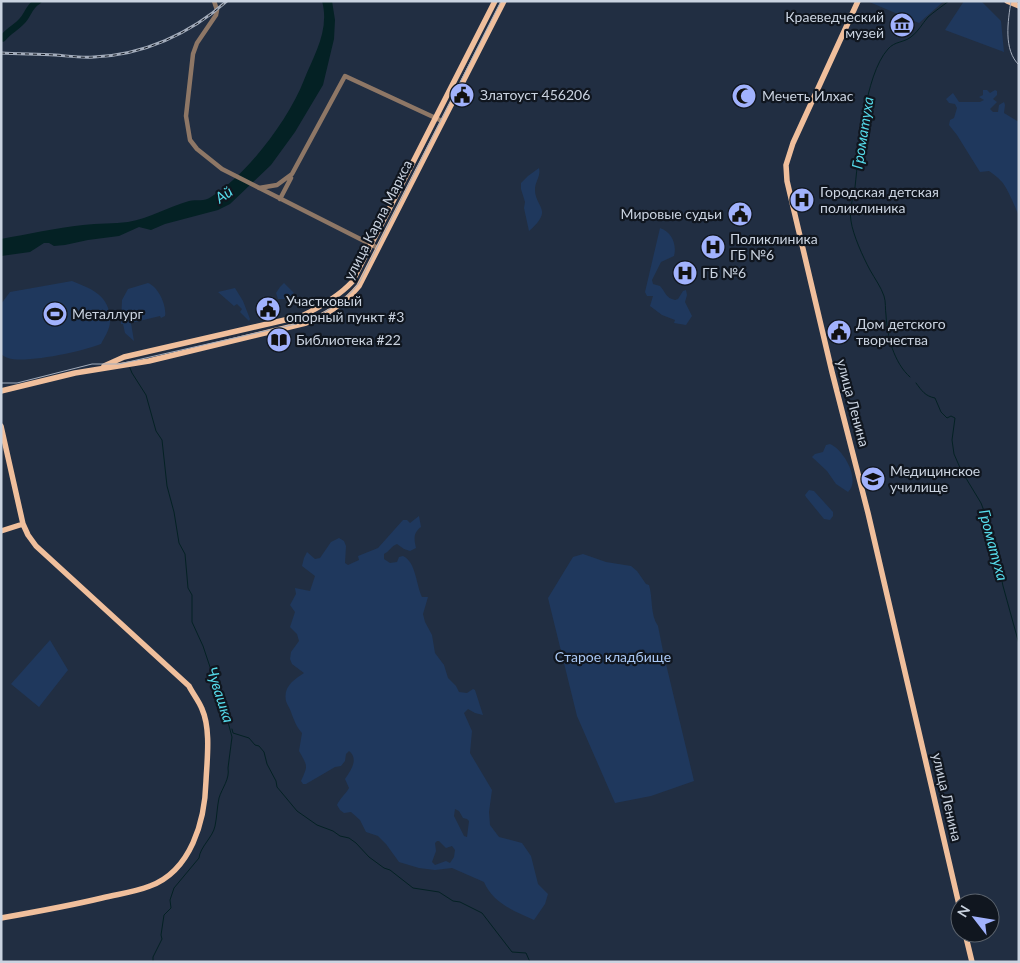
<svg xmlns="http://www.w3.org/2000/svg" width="1020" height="963" font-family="Lato,sans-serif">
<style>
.green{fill:#1f385d;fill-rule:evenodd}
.water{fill:#042124}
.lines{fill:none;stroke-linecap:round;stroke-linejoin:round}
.stream{stroke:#042124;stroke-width:1}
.river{stroke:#042124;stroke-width:7}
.minor{stroke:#8e7766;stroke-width:4.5}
.major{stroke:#f0bf9c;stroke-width:5.5}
.tram{stroke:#a3acbb;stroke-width:1}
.rail-casing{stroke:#a3acbb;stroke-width:3}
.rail{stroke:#10161f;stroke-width:1;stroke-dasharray:4;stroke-linecap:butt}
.labels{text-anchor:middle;stroke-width:4.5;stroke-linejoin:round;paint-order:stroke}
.poi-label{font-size:14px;fill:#cad3e0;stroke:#10161f;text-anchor:start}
.street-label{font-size:14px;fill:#cad3e0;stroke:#10161f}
.park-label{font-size:14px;fill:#a9c7f3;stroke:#10161f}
.water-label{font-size:15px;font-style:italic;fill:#55dae9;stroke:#10161f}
</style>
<rect width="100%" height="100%" fill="#212e42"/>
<path class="green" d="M867 1H944L919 23Z
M964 1H981L1001 21 1004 52 945 30Z
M983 90H987L990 93 995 90 997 91V95L993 99 997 102 990 109 993 112H998L999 105 1004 102 1005 105 1004 113 1019 122V217C1017 210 1006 185 1001 181 998 177 993 174 989 171L980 172 957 135 949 125 950 120 954 118 957 108 955 104 949 103 946 99 953 93 959 102H980L984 100 979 97 983 95Z
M539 168C541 175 536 181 535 188 534 208 555 208 529 231L524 208 525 202 521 189V183L528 176Z
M660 228C672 232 677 245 674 256L661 262 652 280 653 284 660 286C666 293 666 298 675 300L678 299 683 291 686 290 687 295 685 302 692 316 686 325 674 323 675 320 662 315 650 306 653 296H647L645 292Z
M72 281C92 289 111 296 110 322 110 329 104 338 101 344 84 351 25 364 8 358 7 358 2 355 1 354V304L10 292Z
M148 283C159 287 167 307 165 316L161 318 160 316 131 323 134 341 125 333 123 324H121L122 300 128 289Z
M284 283 294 293 287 299H278L276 293 280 287Z
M235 288 243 301 250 319 249 321 240 312 242 309 237 304 234 306 218 292Z
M830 444C844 450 861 480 848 492L836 484 827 471 812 457 815 454 823 452 826 445Z
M809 490 814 491 833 512V516L830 520 824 519 806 497 805 495Z
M419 516 421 527C413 533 414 539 416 548L410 551 404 549 397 544C391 546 390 551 384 554V559L390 563 397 562 399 557 403 556C416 562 416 584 422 597H428L423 614 425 622 432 635 435 653 444 665 448 678 456 686 459 692 467 693 473 689 475 690 483 715 475 713 468 709 464 713 472 731 470 753 492 790 489 812 490 825 499 837 522 843 531 856 538 884 548 894 545 904 534 920C514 911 493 903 484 882L452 868 435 870 419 868 399 862 386 844 378 836 366 832 360 820 351 812 344 813 340 810 337 805C340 798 345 795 349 788L345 779C351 770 359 759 349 751L346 754 345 761 341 766 335 767 306 784H303L301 781C308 765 308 767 299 751L302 733C296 726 294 720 291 712 290 708 287 705 286 701 283 686 294 680 304 673L292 664 290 659 291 652 299 641 297 634 290 627 295 612 290 605 296 594 295 588 310 591 315 576 302 566 304 558 307 552 315 559 320 558 331 542 339 538 344 541 346 546 345 563 348 565 359 560 358 556 378 548 403 520H407L410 523ZM455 809 459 811 463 818 467 819 469 821 467 837 464 836 454 816ZM437 841H439L446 848 452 846 455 850 454 857 450 863 446 861 435 865 432 862 436 851 435 843Z
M583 554 606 562 631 566 637 571 646 584 649 585C653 598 650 615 658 626L664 656 666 658V664L694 781 651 796 615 803 577 716 548 598 573 557Z
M50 640 68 670 39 707 11 684Z"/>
<path class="water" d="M322 1H332L335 20 334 39 323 85 295 132 271 165 230 204 218 210 165 224 151 230 139 227 119 236 88 240 65 245 54 246 49 243H44L30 252 1 256V239C28 234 56 228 83 225 98 223 114 224 128 222 150 218 168 207 189 201 197 199 204 202 211 197 247 175 289 119 304 80 314 55 330 30 322 1Z"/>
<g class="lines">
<path class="stream" d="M130 368 132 373 146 395 156 431 162 440 167 486 174 512 179 543 185 554 188 588 192 595V622L203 646 213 676 219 685V696L226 704 225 711 232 737 228 768C230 779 222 788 219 798 217 807 217 817 215 826 213 837 200 847 199 858L174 888 170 900 171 908 164 915 161 935 162 939 153 957V962
M910 377C894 363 887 336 886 315 885 309 886 302 884 296 881 287 875 279 870 270 863 257 853 235 851 221 849 210 853 198 855 187 859 151 864 76 888 49 895 41 903 43 911 37 918 32 922 24 928 17 934 12 942 6 949 1
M916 383C922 391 925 396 935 398L941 412 947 418 951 416 955 418 952 440 954 454 961 470 981 503 992 532 1003 586 1019 644
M232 729 233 733 249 738 255 745 259 746 264 752 267 764 276 781 277 787 297 811 317 825 333 831 340 836 349 838 356 843 369 857 384 868 390 870 413 888 439 892 453 901 460 902 482 913 512 952 526 953 530 962"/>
<path class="river" d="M3 38C9 30 16 28 22 21 28 15 29 6 38 1"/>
<path class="minor" d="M214 1 217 10 216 15 197 43 193 54 186 116 190 140 197 149 222 169 378 248
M259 188 277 185 292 174 345 76 442 121
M280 199 291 178"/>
<path class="major" d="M858 1 793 143 786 165 787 181 832 372 868 513 960 909
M1007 1 1019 6
M104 366 124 357 302 316C320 307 339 296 352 282L495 1
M1 391 75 373 149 361 306 323C325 316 346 302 359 286L504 1
M1 426 23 524 28 535 36 546 189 686C193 694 199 701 202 709 211 729 207 760 206 781 205 821 191 871 150 886 135 892 118 894 102 898 69 906 35 912 1 918
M1 531 23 524
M965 933 972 962"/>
<path class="tram" d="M1011 1C1008 21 1003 50 1019 65
M1 383H17L92 364H119L296 324C319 317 345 303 359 283L501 1"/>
<defs>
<path id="rail" d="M1 53C19 54 37 54 55 55 68 56 81 58 94 57 143 55 190 34 227 1"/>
</defs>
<use href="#rail" class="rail-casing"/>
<use href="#rail" class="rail"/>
</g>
<defs>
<symbol id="museum-disc" viewBox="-11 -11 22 22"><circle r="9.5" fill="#a1b2fd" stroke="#10161f"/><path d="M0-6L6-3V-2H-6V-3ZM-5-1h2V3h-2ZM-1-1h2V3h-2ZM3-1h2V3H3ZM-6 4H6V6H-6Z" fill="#111"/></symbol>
<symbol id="civic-disc" viewBox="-11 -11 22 22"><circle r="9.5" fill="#a1b2fd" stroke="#10161f"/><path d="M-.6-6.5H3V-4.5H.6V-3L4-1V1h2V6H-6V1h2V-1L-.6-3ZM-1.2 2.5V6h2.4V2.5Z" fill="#111"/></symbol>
<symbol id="mosque-disc" viewBox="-11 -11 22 22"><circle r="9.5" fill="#a1b2fd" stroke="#10161f"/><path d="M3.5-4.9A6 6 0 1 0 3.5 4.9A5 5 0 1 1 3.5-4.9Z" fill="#111"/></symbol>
<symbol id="hospital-disc" viewBox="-11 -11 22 22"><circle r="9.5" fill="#a1b2fd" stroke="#10161f"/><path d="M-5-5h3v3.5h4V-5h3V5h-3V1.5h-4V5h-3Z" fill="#111"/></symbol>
<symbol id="stadium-disc" viewBox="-11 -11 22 22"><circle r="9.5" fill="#a1b2fd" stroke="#10161f"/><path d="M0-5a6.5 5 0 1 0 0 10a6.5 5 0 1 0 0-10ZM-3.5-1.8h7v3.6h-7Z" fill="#111"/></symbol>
<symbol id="library-disc" viewBox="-11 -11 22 22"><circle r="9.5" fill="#a1b2fd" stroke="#10161f"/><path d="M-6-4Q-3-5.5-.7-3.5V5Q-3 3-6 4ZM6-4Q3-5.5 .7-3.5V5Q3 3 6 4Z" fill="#111"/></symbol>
<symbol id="university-disc" viewBox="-11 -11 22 22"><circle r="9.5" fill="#a1b2fd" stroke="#10161f"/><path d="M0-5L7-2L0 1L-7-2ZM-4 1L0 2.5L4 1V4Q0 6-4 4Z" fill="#111"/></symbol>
</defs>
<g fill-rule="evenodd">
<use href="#museum-disc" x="888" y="11" width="28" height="28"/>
<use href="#civic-disc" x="448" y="81" width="28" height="28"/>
<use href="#mosque-disc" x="730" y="82" width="28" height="28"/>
<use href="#hospital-disc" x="788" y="186" width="28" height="28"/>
<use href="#civic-disc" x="726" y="200" width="28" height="28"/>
<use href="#hospital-disc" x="699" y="233" width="28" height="28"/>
<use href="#hospital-disc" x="671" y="259" width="28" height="28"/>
<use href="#civic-disc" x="254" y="295" width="28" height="28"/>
<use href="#stadium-disc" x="41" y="300" width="28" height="28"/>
<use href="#civic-disc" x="825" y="318" width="28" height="28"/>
<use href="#library-disc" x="265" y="326" width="28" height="28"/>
<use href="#university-disc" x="859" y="465" width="28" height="28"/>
</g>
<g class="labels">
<g class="poi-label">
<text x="884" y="22" text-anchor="end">Краеведческий<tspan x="884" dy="16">музей</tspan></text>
<text x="480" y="100">Златоуст 456206</text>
<text x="762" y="101">Мечеть Илхас</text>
<text x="820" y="197">Городская детская<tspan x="820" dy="16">поликлиника</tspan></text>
<text x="722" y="219" text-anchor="end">Мировые судьи</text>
<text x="730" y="244">Поликлиника<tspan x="730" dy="16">ГБ №6</tspan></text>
<text x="702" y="278">ГБ №6</text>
<text x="286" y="306">Участковый<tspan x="286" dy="16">опорный пункт #3</tspan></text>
<text x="72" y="319">Металлург</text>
<text x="856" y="329">Дом детского<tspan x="856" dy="16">творчества</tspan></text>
<text x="296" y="345">Библиотека #22</text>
<text x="890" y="476">Медицинское<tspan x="890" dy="16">училище</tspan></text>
</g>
<g class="street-label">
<text transform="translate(378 220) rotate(-63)" y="5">улица Карла Маркса</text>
<text transform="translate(853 403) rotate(75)" y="5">улица Ленина</text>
<text transform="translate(947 797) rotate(77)" y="5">улица Ленина</text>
</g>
<g class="park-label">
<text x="613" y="662">Старое кладбище</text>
</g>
<g class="water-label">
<text transform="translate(863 133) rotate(-81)" y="5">Громатуха</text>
<text transform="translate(224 195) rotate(-35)" y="5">Ай</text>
<text transform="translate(993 545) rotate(75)" y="5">Громатуха</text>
<text transform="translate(220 695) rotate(72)" y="5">Чувашка</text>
</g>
</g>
<rect width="1020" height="963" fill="none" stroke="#cad3e0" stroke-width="5"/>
<g transform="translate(975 918) rotate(301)"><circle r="24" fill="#10161f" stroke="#5a626c"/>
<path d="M0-4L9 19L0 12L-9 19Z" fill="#a1b2fd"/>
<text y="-8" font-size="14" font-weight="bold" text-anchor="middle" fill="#cad3e0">N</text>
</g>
</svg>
